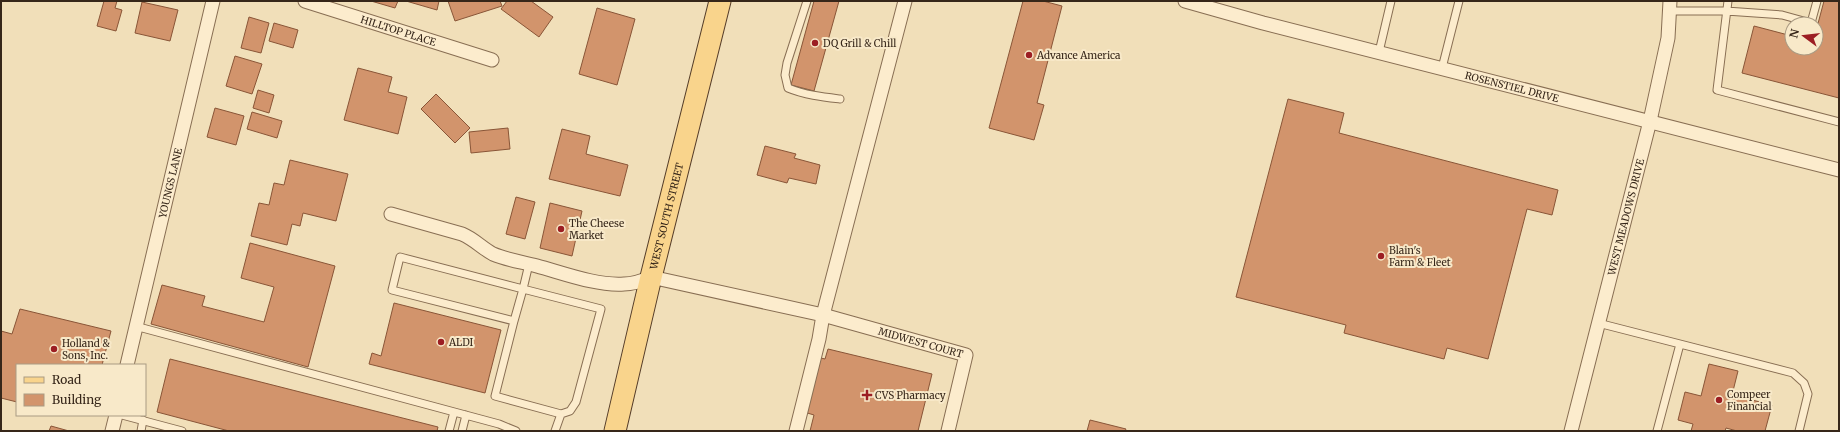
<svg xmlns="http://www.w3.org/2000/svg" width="1840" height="432" font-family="Merriweather,serif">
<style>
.building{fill:#d2946c;stroke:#895537}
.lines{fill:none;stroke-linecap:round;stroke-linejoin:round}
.lane-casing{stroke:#886e53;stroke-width:9}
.street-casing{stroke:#886e53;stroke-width:15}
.primary-casing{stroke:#553c28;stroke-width:23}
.lane{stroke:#fceccd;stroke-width:7}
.street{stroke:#fceccd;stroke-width:13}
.primary{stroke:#f9d48c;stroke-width:21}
.poi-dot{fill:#9c1e23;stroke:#f8e9c9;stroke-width:1.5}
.labels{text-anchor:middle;stroke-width:4;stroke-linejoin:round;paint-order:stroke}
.street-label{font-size:10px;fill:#362619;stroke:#f8e9c9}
.poi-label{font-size:10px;fill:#362619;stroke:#f8e9c9;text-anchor:start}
</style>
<rect width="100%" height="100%" fill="#f1dfb9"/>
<path class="building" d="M104 1H117L115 8 122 10 116 31 97 26Z
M371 1H398L395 8Z
M406 1H439L437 10Z
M448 1H500L502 6 455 21Z
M507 1H531L553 17 539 37 501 9Z
M814 1H839L814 91 791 85Z
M1023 1H1043L1062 6 1037 103 1044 105 1034 140 989 128Z
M1824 1H1839V98L1742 73 1754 26 1792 36V48H1816V31Z
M142 2 178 10 170 41 135 33Z
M597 8 635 19 617 85 579 74Z
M249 17 269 23 261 53 241 48Z
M274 23 298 30 293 48 269 41Z
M235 56 262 64 252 94 226 86Z
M358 68 392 77 388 92 407 97 398 134 344 120Z
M258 90 274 95 269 113 253 108Z
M436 94 470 128 455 143 421 109Z
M1288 99 1344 113 1339 133 1558 190 1552 215 1527 209 1488 359 1447 348 1444 359 1344 333 1346 325 1236 297Z
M215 108 244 116 236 145 207 137Z
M252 112 282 121 277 138 247 129Z
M508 128 510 149 471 153 469 132Z
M562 129 590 136 586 154 628 165 620 196 549 179Z
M765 146 796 154 794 158 820 165 816 184 789 178 787 183 757 175Z
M290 160 348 174 336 221 303 213 300 226 292 224 287 245 251 236 259 203 269 205 274 183 284 185Z
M516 197 535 202 525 239 506 234Z
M550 203 582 211 572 256 540 248Z
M250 243 335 266 308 367 151 324 162 285 205 296 202 306 264 322 274 287 241 278Z
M394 303 501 330 485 393 369 364 372 353 381 356Z
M20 309 111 331 102 365H17V402L1 398V331L12 334Z
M828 349 932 374 918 431H810L814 415 804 412 817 357 825 359Z
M170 359 438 427 437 431H229L157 412Z
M1709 364 1738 371 1732 395 1772 405 1765 431H1737L1726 428 1725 431H1691L1693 424 1678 420 1685 392 1701 396Z
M1090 420 1126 429 1125 431H1087Z
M51 426 69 431H49Z"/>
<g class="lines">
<defs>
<path id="lane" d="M807 1 787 63 785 75 788 88C805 95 823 97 840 99
M1728 1 1717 90 1839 122
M1669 11H1726L1782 15 1811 23 1817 1
M1379 52 1391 1
M1442 68 1459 1
M514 321 523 289 601 309 576 402 570 411 561 414 495 396 514 321 392 290 400 257 523 289 529 264
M1598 323 1793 373 1804 383 1808 394 1799 431
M135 326 499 424 516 431
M122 415 182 431
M141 431 143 420
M449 431 454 412
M462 431 466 415
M555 431 561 414
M1657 431 1680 344"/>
<g id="street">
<path id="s1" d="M305 1 492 60"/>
<path id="s2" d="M905 1 823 315 966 355 948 431"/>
<path id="s3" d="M1185 1 1263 23 1839 170"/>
<path d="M391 214 462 234C474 239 482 248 493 254 507 260 523 262 537 266 563 273 597 286 624 284 634 284 642 281 651 277L823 315 819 339 796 431"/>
<path id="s4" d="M127 365 213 1"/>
<path d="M112 431 116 415"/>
<path id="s5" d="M1571 431 1650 121 1668 38 1670 1"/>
</g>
<g id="primary">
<path id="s6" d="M615 431 651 277 720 1"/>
</g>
</defs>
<use href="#lane" class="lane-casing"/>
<use href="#street" class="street-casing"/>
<use href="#primary" class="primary-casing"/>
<use href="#lane" class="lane"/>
<use href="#street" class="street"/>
<use href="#primary" class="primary"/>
</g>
<g class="poi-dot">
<circle cx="815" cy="43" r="4"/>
<circle cx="1029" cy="55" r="4"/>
<circle cx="561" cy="229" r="4"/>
<circle cx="1381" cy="256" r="4"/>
<circle cx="441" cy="342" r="4"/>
<circle cx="54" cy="349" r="4"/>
<path d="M865 389h4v4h4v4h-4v4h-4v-4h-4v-4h4z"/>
<circle cx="1719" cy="400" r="4"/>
</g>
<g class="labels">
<g class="street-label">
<text dy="4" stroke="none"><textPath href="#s1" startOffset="98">HILLTOP PLACE</textPath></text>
<text dy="4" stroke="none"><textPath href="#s3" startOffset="338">ROSENSTIEL DRIVE</textPath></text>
<text dy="4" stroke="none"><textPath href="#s4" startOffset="187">YOUNGS LANE</textPath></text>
<text dy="4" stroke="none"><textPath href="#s6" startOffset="221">WEST SOUTH STREET</textPath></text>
<text dy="4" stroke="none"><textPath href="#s5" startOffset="221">WEST MEADOWS DRIVE</textPath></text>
<text dy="4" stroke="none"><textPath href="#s2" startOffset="426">MIDWEST COURT</textPath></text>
</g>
<g class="poi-label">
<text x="823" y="47">DQ Grill &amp; Chill</text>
<text x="1037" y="59">Advance America</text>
<text x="569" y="227">The Cheese<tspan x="569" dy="12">Market</tspan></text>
<text x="1389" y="254">Blain's<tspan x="1389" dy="12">Farm &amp; Fleet</tspan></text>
<text x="449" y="346">ALDI</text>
<text x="62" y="347">Holland &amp;<tspan x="62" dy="12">Sons, Inc.</tspan></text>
<text x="1727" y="398">Compeer<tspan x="1727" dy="12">Financial</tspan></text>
<text x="875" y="399">CVS Pharmacy</text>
</g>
</g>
<rect width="1840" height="432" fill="none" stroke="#362619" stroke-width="4"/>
<rect x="16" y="364" width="130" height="52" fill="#f8e9c9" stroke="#aa9b83"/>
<rect x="24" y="377" width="20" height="6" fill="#f9d48c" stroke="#aa9b83"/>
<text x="52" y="384" font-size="12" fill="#362619">Road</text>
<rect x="24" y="394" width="20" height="12" fill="#d2946c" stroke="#aa9b83"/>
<text x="52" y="404" font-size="12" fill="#362619">Building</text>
<g transform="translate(1804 36) rotate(285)"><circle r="19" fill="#f8e9c9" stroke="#aa9b83"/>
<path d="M0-3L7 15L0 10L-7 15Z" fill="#9c1e23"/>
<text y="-6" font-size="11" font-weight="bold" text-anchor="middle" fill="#362619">N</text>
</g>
</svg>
